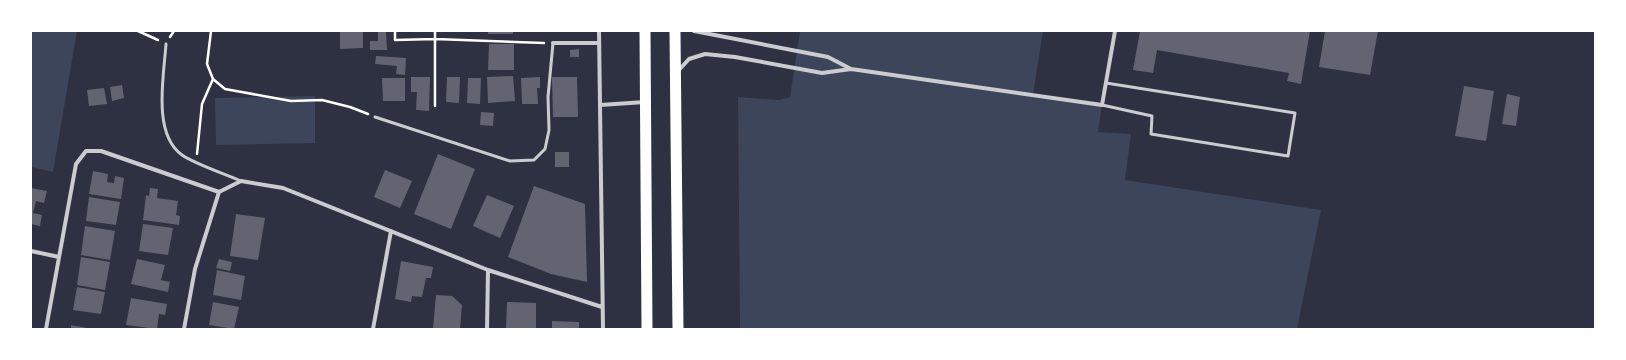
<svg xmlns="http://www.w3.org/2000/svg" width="1626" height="360" viewBox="0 0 1626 360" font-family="'Sofia Sans Condensed',sans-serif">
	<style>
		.green { fill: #3c4559 }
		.building { fill: #626471 }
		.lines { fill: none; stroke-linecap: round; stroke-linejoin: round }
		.path { stroke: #fff; stroke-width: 2.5 }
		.service { stroke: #caccd0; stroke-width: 3 }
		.minor { stroke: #caccd0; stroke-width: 4 }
		.trunk { stroke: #fff; stroke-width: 11 }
	</style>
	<rect width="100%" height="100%" fill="#2d3142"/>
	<path class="green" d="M31 31H77L53 172 31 167Z
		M800 31H1043L1033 95 1102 105 1098 132 1131 134 1125 180 1321 210 1297 329H740L738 97 779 100 790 97Z
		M315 96V143L216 145 215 98Z"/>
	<path class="building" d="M340 31H363V48L340 49Z
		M378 31H386L387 50H370V41H378Z
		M488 31H513V34H488Z
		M1140 31H1310L1301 84 1287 81 1289 73 1157 50 1153 73 1133 70Z
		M1325 31H1378L1370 75 1319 67Z
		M489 44H514V70H488Z
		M579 49V57H570V50Z
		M376 56 406 58 405 75 396 74 397 66 375 64Z
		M513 76 515 101 488 103 487 77Z
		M411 77H430L429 111 416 110 417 92H411Z
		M447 77H460L459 103 446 102Z
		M540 77V88H537L538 104H522L521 78Z
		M552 77H577L578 117H553Z
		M382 78H405V101H383Z
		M468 78H481L480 104 467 103Z
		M122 85 124 98 112 101 110 87Z
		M1464 86 1494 91 1486 141 1455 136Z
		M104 88 107 104 89 106 87 90Z
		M1507 94 1520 97 1516 126 1502 124Z
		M481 112 494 113 493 126 480 125Z
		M555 152H569V167H555Z
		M438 154 475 169 451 229 414 214Z
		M385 170 412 181 400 208 374 197Z
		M93 171 108 174 107 182 114 183 115 176 124 178 121 199 89 194Z
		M534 186 585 204 587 282 551 274 508 257Z
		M31 188 47 191 44 203 36 201 33 213 42 215 40 226 31 224Z
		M150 188 158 189 157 198 178 201 176 215 180 216 179 225 143 220 146 195 149 196Z
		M487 195 514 206 500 238 473 226Z
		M89 197 120 202 116 225 86 221Z
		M236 214 265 218 258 260 230 256Z
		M143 224 173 228 168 255 139 251Z
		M85 226 115 231 110 260 81 255Z
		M81 257 110 262 105 290 77 285Z
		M137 259 165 265 161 280 170 282 168 292 131 284Z
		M219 259 232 262 230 271 216 268Z
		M401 261 433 267 431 278H426L422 297 412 296 411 302 395 299Z
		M217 270 245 276 241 300 213 295Z
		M77 287 105 292 101 314 73 310Z
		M436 295 452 296 462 305 460 329H433Z
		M131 298 167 304 165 315 159 314 157 329 126 325Z
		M213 302 239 307 234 329 209 325Z
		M507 302 536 303V329H506Z
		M552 321 579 322V329H552Z
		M71 325 87 328V329H71Z"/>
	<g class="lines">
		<path class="path" d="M138 31 158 40
			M211 31 207 64 213 79 225 89 291 101 322 100 350 107 368 114
			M395 31V40L435 39 544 43
			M435 31V106
			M170 37 174 31
			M197 154 202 104 213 79"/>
		<path class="service" d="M166 44C164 75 152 134 182 155 195 164 225 174 241 181
			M1102 105 1152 116 1151 134 1288 156 1295 113 1106 83
			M375 117 510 161 534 160 545 149 549 130 548 97 553 43"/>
		<path class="minor" d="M599 31 603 329
			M694 31 828 57 851 69
			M553 43H599
			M678 71 689 59 705 54 735 57 822 73 851 69 1102 105 1115 31
			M600 105 645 102
			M219 192 241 181 283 188 488 270 602 307
			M31 251 59 257
			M46 329 76 164 86 151H101L219 192
			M184 329 195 269 219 192
			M373 329 391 231
			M487 329 488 270"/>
		<path class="trunk" d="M645 31 647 329
			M675 31 678 329"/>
	</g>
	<rect width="1626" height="360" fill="none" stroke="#ffffff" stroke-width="64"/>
</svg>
